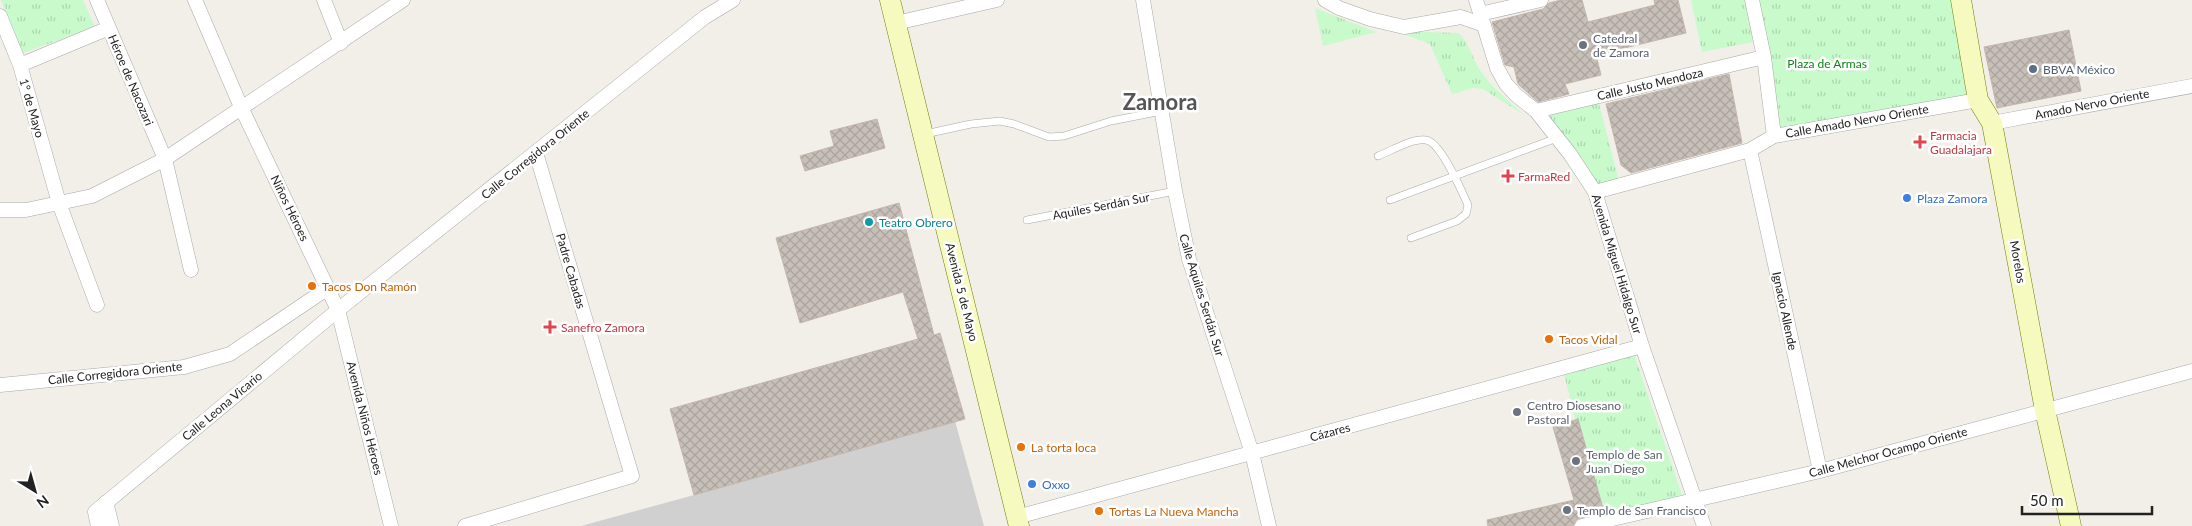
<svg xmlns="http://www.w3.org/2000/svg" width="2192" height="526" viewBox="0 0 2192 526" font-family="Lato,sans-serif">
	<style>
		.religious { fill: #d0d0d0 }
		.park { fill: url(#park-tufts) }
		.building { fill: url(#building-cross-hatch); stroke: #c4b6ab }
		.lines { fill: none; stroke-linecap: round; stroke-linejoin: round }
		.lane-casing { stroke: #a9a9a9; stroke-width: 8 }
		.street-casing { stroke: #a9a9a9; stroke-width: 15 }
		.secondary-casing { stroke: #707d05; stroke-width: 21 }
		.lane { stroke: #fff; stroke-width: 7 }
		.street { stroke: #fff; stroke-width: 14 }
		.secondary { stroke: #f7fabf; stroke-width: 20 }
		.worship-dot { fill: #6b7280; stroke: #fff; stroke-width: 2 }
		.service-dot { fill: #5c6f8a; stroke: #fff; stroke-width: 2 }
		.health-dot { fill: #e0444e; stroke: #fff; stroke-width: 2 }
		.shop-dot { fill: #3f7fe0; stroke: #fff; stroke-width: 2 }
		.culture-dot { fill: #0f9aa8; stroke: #fff; stroke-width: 2 }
		.food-dot { fill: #e8710a; stroke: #fff; stroke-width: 2 }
		.labels { text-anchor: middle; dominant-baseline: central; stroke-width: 5; stroke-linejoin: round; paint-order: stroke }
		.worship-label { font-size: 12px; fill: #5b616d; stroke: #fff; text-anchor: start }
		.park-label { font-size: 12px; fill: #0c8416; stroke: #fff }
		.service-label { font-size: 12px; fill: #4e5e75; stroke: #fff; text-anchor: start }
		.street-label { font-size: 12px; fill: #222; stroke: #fff }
		.health-label { font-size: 12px; fill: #be3a42; stroke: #fff; text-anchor: start }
		.shop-label { font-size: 12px; fill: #366cbe; stroke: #fff; text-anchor: start }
		.culture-label { font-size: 12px; fill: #0d838f; stroke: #fff; text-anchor: start }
		.food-label { font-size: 12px; fill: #c56008; stroke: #fff; text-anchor: start }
		.town-label { font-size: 22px; font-weight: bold; fill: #555; stroke: #fff }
	</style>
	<defs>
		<pattern id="park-tufts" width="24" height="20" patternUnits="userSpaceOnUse" patternTransform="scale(1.25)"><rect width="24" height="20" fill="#c8facc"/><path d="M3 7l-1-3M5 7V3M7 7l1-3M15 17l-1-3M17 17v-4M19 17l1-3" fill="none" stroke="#acd6af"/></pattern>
		<pattern id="building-cross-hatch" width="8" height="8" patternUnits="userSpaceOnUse" patternTransform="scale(1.25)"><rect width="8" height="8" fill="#c7bfb8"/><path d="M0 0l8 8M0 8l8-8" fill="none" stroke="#aba49e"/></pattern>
	</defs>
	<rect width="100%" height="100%" fill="#f2efe9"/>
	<path class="religious" d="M955 421 984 526H581L694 495Z"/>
	<path class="park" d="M1 0H83L95 27 23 53Z
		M1691 0H1961L1978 100 1774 136 1758 41 1702 52Z
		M1315 8 1376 32 1323 46Z
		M1395 31 1459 33C1470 44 1472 58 1480 70 1492 88 1509 101 1524 115L1483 89 1473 88 1452 94 1430 44Z
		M1597 96 1620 185 1595 192 1536 111Z
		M1634 354 1682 495 1599 516 1564 374Z"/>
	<path class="building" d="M1561 0H1582L1588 22 1655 5 1654 0H1678L1686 33 1596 55 1601 75 1565 84 1569 94 1538 102 1518 84 1514 67 1505 65 1492 22 1543 9 1549 3Z
		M2069 30 2081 91 1997 108 1984 47Z
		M1729 74 1742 143 1631 173 1621 165 1606 104Z
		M877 119 885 148 805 171 800 156 834 146 830 131Z
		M899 203 934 335 940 333 965 419 694 495 670 409 918 339 903 292 800 323 776 238Z
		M1578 419 1604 512 1580 518 1576 520 1573 526H1488L1487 520 1574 500 1553 427Z"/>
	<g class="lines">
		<defs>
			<path id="lane" d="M925 134 971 124 1000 121 1014 124 1049 137 1064 136 1111 121 1162 111
				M1378 156C1391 151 1412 138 1426 140 1441 142 1462 192 1468 205L1466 214 1457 221 1411 238
				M1390 200 1557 138
				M1027 220 1175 191"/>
			<path id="street" d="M97 0 165 159 191 270
				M195 0 241 107 338 310 391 526
				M324 0 341 43
				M1143 0 1175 191 1189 259 1252 453 1269 526
				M1325 0 1339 8 1370 19 1404 27 1461 17 1484 25
				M1476 0 1497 68 1506 84 1516 95 1536 111 1570 154 1595 192 1642 346 1704 526
				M1752 0 1764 57 1774 136
				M1480 14 1541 0
				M0 16 20 65 59 203 97 305
				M896 23 997 0
				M20 65 109 28
				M1536 111 1764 57
				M1992 123 2192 86
				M1750 150 1820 471
				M1595 192 1750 150 1774 136 1978 100
				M0 210H26L92 196 165 159 403 0
				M0 385 184 367 230 354 328 288
				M106 502 112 526
				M1017 517 1642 346
				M98 526 95 512 338 310 705 17 733 0
				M465 526 632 476 536 153
				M1582 526 1820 471 2192 371"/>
			<path id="secondary" d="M890 0 1019 526
				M1961 0 1978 100 1992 123 2045 410 2071 526"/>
		</defs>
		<use href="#lane" class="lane-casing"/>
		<use href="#street" class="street-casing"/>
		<use href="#secondary" class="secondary-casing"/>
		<use href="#lane" class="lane"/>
		<use href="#street" class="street"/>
		<use href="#secondary" class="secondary"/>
	</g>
	<g class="worship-dot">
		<circle cx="1583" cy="45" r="5"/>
		<circle cx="1517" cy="412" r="5"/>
		<circle cx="1576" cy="461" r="5"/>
		<circle cx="1567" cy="510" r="5"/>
	</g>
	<circle class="service-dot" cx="2033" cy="69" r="5"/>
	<g class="health-dot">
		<path d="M1917.5 134.5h5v5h5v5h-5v5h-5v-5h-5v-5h5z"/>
		<path d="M1505.5 168.5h5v5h5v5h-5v5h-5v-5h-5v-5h5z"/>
		<path d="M547.5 319.5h5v5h5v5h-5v5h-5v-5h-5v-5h5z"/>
	</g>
	<g class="shop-dot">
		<circle cx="1907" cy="198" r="5"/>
		<circle cx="1032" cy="484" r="5"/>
	</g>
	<circle class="culture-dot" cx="869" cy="222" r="5"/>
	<g class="food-dot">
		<circle cx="312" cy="286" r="5"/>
		<circle cx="1549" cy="339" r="5"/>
		<circle cx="1021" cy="447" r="5"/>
		<circle cx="1099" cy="511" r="5"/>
	</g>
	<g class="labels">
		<g class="worship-label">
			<text x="1593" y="38">Catedral<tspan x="1593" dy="14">de Zamora</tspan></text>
			<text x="1527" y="405">Centro Diosesano<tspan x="1527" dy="14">Pastoral</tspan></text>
			<text x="1586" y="454">Templo de San<tspan x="1586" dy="14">Juan Diego</tspan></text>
			<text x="1577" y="510">Templo de San Francisco</text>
		</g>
		<g class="park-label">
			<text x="1827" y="63">Plaza de Armas</text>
		</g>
		<g class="service-label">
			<text x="2043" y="69">BBVA México</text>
		</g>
		<g class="street-label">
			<text transform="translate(131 80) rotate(67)">Héroe de Nacozari</text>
			<text transform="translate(1650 84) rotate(-13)">Calle Justo Mendoza</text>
			<text transform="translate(2092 104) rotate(-11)">Amado Nervo Oriente</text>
			<text transform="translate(32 108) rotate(74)">1° de Mayo</text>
			<text transform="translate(1857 121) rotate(-10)">Calle Amado Nervo Oriente</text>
			<text transform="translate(535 154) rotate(-39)">Calle Corregidora Oriente</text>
			<text transform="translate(1101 206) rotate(-11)">Aquiles Serdán Sur</text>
			<text transform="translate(290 208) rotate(64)">Niños Héroes</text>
			<text transform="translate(2018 262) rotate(80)">Morelos</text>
			<text transform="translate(1617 264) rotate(73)">Avenida Miguel Hidalgo Sur</text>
			<text transform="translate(571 271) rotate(74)">Padre Cabadas</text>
			<text transform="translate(962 292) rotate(76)">Avenida 5 de Mayo</text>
			<text transform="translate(1202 295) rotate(73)">Calle Aquiles Serdán Sur</text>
			<text transform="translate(1785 311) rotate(78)">Ignacio Allende</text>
			<text transform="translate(115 373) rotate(-6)">Calle Corregidora Oriente</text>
			<text transform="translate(222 406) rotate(-40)">Calle Leona Vicario</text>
			<text transform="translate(365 418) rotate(76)">Avenida Niños Héroes</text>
			<text transform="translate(1330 432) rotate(-15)">Cázares</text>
			<text transform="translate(1888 452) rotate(-15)">Calle Melchor Ocampo Oriente</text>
		</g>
		<g class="health-label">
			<text x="1930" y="135">Farmacia<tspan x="1930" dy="14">Guadalajara</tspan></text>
			<text x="1518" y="176">FarmaRed</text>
			<text x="561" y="327">Sanefro Zamora</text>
		</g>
		<g class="shop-label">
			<text x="1917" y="198">Plaza Zamora</text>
			<text x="1042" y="484">Oxxo</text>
		</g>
		<g class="culture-label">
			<text x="879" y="222">Teatro Obrero</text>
		</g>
		<g class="food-label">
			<text x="322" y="286">Tacos Don Ramón</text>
			<text x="1559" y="339">Tacos Vidal</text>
			<text x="1031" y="447">La torta loca</text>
			<text x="1109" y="511">Tortas La Nueva Mancha</text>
		</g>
		<g class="town-label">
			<text x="1160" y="101">Zamora</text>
		</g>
	</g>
	<g transform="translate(35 491) rotate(143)" stroke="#ffffff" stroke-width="4" paint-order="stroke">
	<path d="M0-4L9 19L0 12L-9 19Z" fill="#222222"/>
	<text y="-8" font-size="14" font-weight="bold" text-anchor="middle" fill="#222222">N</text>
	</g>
	<path d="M2022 506v8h130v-8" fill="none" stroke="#222222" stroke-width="2.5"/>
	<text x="2030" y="506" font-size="15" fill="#222222" stroke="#ffffff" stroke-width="4" paint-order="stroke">50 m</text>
</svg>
